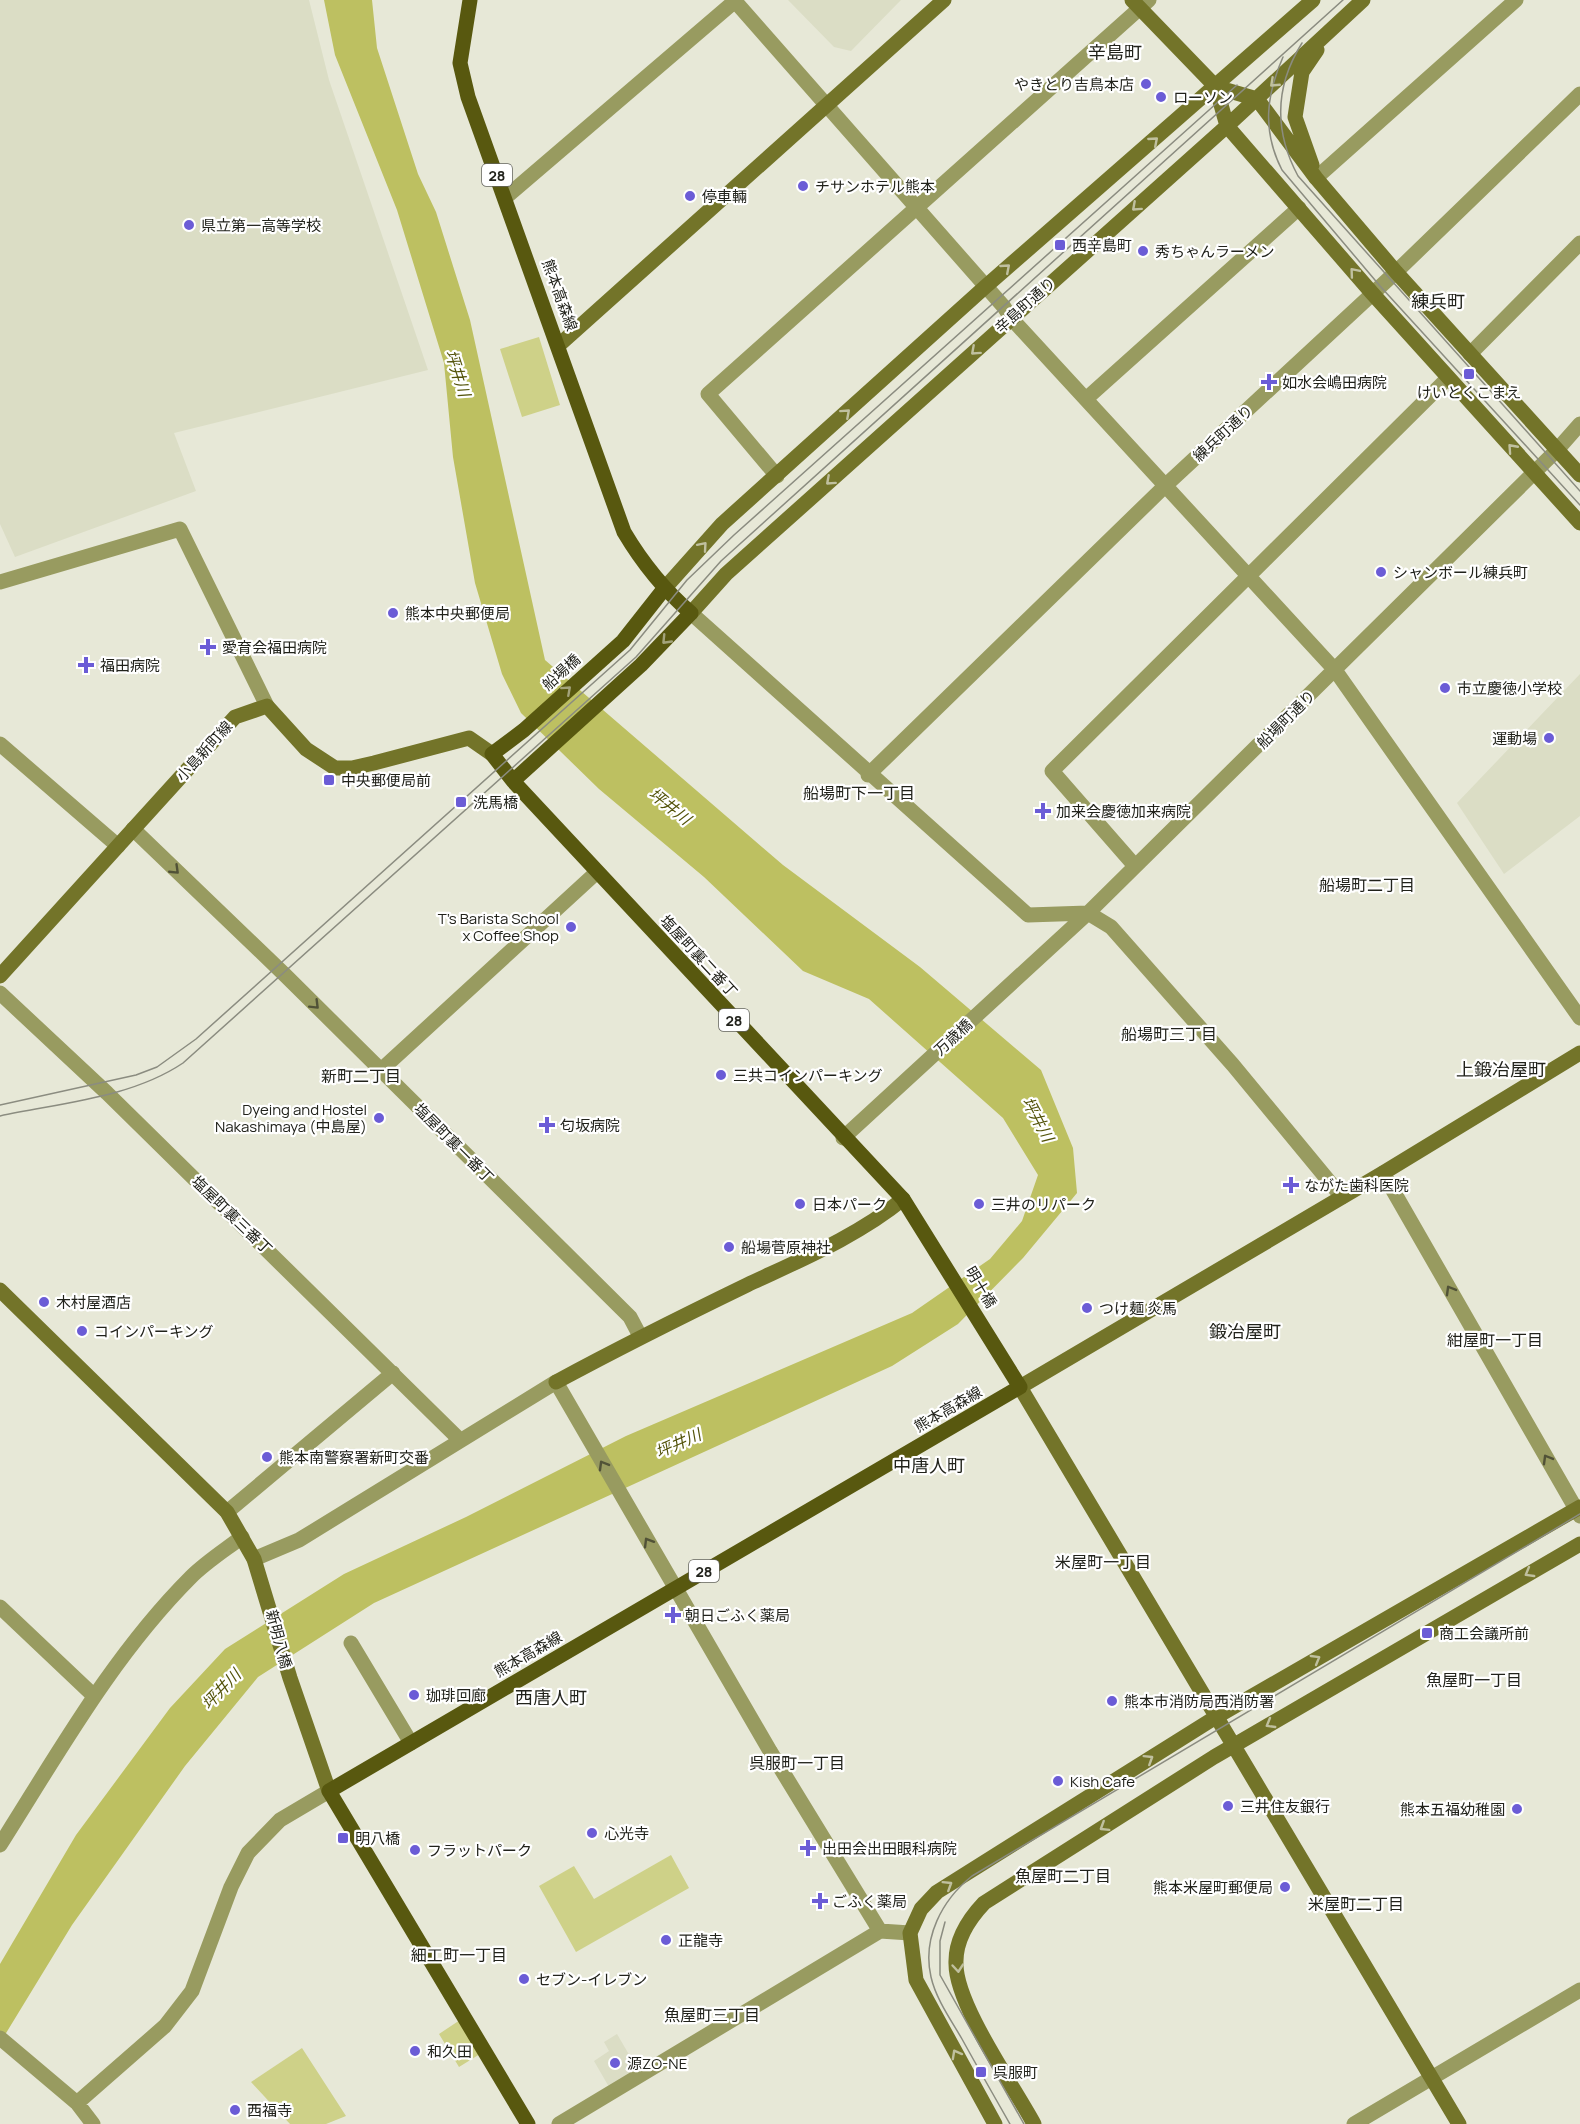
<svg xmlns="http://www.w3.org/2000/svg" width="1580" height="2124" viewBox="0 0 1580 2124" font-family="Manrope,'Noto Sans JP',sans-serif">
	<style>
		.built { fill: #dbddc5 }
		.green { fill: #ced188 }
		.water { fill: #bdc061 }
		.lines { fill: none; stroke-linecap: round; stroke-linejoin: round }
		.street { stroke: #989b60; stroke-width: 15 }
		.secondary { stroke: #737429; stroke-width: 15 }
		.primary { stroke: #58580f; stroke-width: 15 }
		.tram { stroke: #8b8c80; stroke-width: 1.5 }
		.oneway { stroke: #c0c09f }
		.oneway2 { stroke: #a3a37b }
		.oneway3 { stroke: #515237 }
		.poi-dot { fill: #6b5cd6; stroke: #fff; stroke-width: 2 }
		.labels { text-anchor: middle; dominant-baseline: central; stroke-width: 4.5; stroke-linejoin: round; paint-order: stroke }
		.shield { fill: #fff; stroke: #64645f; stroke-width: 1.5 }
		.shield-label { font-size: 14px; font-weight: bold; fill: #21221b }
		.poi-label { font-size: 15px; fill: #21221b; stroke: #fff; text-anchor: start }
		.street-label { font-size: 15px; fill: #21221b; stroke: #fff }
		.water-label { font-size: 16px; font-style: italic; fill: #53530a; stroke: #fff }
		.neighbourhood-label { font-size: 16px; fill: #21221b; stroke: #fff }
		.quarter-label { font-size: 18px; fill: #21221b; stroke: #fff }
	</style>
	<rect width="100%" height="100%" fill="#e7e8d7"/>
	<path class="built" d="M0 0H309L329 80 428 370 174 433 196 491 15 557 0 524Z
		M788 0H901L851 51 834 47Z
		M1580 674V816L1504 874 1457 803Z
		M617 2034 638 2070 609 2087 594 2061 609 2051 604 2042Z"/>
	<path class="green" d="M539 337 560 405 522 417 500 349Z
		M671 1855 689 1888 576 1952 539 1886 574 1866 594 1899Z
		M460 2020 480 2054 459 2067 439 2034Z
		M302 2048 346 2116 326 2124H290L251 2082Z"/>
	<path class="water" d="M324 0H372L377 48 418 174 436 212 470 320 545 660 783 865 920 967 1041 1070 1073 1148 1077 1193 1023 1258 958 1324 892 1366 374 1603 258 1677 185 1766 72 1925 0 2043V1964L76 1835 170 1708 225 1649 344 1574 466 1517 626 1436 912 1313 990 1259 1022 1221 1038 1175 1003 1118 869 999 803 971 704 877 599 789 521 713 502 674 475 583 453 457 444 363 397 210 335 55Z"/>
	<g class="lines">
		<path class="street" d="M734 0 1004 307 1011 318 1335 670 1580 1018
			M1316 178 1516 0
			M506 197 735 1
			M1470 354 1580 243
			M1087 398 1299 208
			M777 476 708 394 1149 0
			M0 582 180 529 267 706
			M691 613 1028 915 1088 913 1111 927 1233 1065 1342 1197
			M0 744 118 846
			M868 775 1166 485 1396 272 1580 94
			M133 829 285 975 630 1317 640 1336
			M1135 866 1052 771 1448 378
			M0 993 107 1093 460 1440
			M381 1070 597 872
			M843 1138 1088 913 1557 450 1580 424
			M1383 1173 1580 1516
			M227 1512 393 1373
			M254 1559 299 1540 556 1382 770 1751 880 1931
			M0 1607 93 1695
			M351 1643 411 1743
			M0 1845C59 1752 113 1655 191 1577 206 1562 225 1550 242 1537
			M0 2038 77 2103 93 2124
			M77 2103 165 2026 192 1991 231 1887 248 1853 280 1820 329 1791
			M559 2124 880 1931 910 1933
			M1354 2124 1580 1990"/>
		<path class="secondary" d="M1132 0 1216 87 1257 99 1316 178 1396 272 1580 475
			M1216 87 1227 126 1372 293 1580 523
			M1312 165 1295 117 1302 72 1317 50
			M559 345 944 0
			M664 589 722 524 985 287 1313 0
			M691 613 726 574 1227 126 1363 0
			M0 976 235 717 267 706 306 749 335 768H352L374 763 469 738 492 754
			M0 1290 227 1512 254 1559 290 1678 329 1791
			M556 1382C619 1348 683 1316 747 1285 800 1260 858 1236 903 1199
			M995 2124 916 1980 910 1933 921 1909 937 1892 1216 1717 1580 1507
			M1034 2124C1013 2085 956 2005 956 1964 955 1940 968 1920 984 1903L1214 1757 1580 1544
			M1459 2124 1020 1387 1383 1173 1580 1053"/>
		<path class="primary" d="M470 0 460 63 468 97 624 532C643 564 663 589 691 613L641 665 513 781
			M528 2124 329 1791 1020 1387 903 1199 513 781 492 754 524 730 623 641 664 589"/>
		<path class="tram" d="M1302 43C1275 86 1274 131 1298 176L1580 491
			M1283 57C1266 96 1262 131 1282 170L1380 286 1580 505
			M0 1105 136 1075 157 1067 196 1039 630 650 687 580 734 535 1237 85
			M0 1116C60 1103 131 1098 183 1063L636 657 721 561 1343 0
			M945 1922 940 1941V1975L1024 2124
			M1010 2124C994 2096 978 2068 962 2039 951 2020 936 1999 931 1977 922 1938 942 1900 972 1876L1580 1514"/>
	</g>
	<defs><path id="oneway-chevron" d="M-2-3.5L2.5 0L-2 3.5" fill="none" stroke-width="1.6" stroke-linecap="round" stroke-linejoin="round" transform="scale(1.5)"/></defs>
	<g class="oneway">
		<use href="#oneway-chevron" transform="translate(1274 83) rotate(137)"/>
		<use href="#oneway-chevron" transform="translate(1154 141) rotate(-41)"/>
		<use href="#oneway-chevron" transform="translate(1136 207) rotate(138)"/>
		<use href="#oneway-chevron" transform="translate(1006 268) rotate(-41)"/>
		<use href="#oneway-chevron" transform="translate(1354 272) rotate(-130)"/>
		<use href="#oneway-chevron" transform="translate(975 351) rotate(138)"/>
		<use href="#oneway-chevron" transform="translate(846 413) rotate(-42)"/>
		<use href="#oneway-chevron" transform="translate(1512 448) rotate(-132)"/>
		<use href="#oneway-chevron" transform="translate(830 481) rotate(138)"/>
		<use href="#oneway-chevron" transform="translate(703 546) rotate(-49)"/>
		<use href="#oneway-chevron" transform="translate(1529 1573) rotate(150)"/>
		<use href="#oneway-chevron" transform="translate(1316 1659) rotate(-30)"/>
		<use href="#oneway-chevron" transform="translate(1270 1724) rotate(150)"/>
		<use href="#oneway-chevron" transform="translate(1149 1759) rotate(-32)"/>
		<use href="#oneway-chevron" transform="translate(1104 1827) rotate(148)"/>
		<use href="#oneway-chevron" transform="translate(948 1885) rotate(-32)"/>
		<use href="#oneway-chevron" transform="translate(958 1968) rotate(85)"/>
		<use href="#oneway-chevron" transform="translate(956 2054) rotate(-119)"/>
	</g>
	<g class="oneway2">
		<use href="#oneway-chevron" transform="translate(666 640) rotate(134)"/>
		<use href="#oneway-chevron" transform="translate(567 690) rotate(-42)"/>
	</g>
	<g class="oneway3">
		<use href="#oneway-chevron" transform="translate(175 870) rotate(44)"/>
		<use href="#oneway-chevron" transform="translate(315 1005) rotate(45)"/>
		<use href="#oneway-chevron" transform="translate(1450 1290) rotate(-120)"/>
		<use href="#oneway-chevron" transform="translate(1547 1459) rotate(-120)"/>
		<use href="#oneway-chevron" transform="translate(603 1465) rotate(-120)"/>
		<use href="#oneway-chevron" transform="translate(648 1542) rotate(-121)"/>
	</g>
	<g class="poi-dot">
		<circle cx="1146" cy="84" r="6"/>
		<circle cx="1161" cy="97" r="6"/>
		<circle cx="803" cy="186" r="6"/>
		<circle cx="690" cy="196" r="6"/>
		<circle cx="189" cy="225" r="6"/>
		<rect x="1054" y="239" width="12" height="12" rx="3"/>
		<circle cx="1143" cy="251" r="6"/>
		<rect x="1463" y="368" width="12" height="12" rx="3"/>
		<path d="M1266 373h6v6h6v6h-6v6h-6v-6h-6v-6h6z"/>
		<circle cx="1381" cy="572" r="6"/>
		<circle cx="393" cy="613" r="6"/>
		<path d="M205 638h6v6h6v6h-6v6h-6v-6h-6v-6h6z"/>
		<path d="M83 656h6v6h6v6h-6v6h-6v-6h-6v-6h6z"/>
		<circle cx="1445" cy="688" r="6"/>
		<circle cx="1549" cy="738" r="6"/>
		<rect x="323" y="774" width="12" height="12" rx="3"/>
		<rect x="455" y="796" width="12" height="12" rx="3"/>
		<path d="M1040 802h6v6h6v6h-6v6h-6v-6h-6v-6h6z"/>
		<circle cx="571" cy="927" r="6"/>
		<circle cx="721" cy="1075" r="6"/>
		<circle cx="379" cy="1118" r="6"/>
		<path d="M544 1116h6v6h6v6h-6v6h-6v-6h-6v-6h6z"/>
		<path d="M1288 1176h6v6h6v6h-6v6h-6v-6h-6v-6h6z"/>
		<circle cx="800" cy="1204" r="6"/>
		<circle cx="979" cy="1204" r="6"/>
		<circle cx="729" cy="1247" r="6"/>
		<circle cx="44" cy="1302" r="6"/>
		<circle cx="1087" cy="1308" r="6"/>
		<circle cx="82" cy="1331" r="6"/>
		<circle cx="267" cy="1457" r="6"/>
		<path d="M670 1606h6v6h6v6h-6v6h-6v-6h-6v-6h6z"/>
		<rect x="1421" y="1627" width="12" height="12" rx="3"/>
		<circle cx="414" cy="1695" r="6"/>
		<circle cx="1112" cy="1701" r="6"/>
		<circle cx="1058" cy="1781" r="6"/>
		<circle cx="1228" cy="1806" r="6"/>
		<circle cx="1517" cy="1809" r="6"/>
		<circle cx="592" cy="1833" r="6"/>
		<rect x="337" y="1832" width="12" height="12" rx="3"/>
		<path d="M805 1839h6v6h6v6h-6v6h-6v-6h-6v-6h6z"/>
		<circle cx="415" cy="1850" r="6"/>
		<circle cx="1285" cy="1887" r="6"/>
		<path d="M817 1892h6v6h6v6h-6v6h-6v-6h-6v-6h6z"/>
		<circle cx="666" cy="1940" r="6"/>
		<circle cx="524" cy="1979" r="6"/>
		<circle cx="415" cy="2051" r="6"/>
		<circle cx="615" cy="2063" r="6"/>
		<rect x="975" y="2066" width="12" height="12" rx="3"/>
		<circle cx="235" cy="2110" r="6"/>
	</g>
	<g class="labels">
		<g class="shield">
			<rect x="482" y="164" width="30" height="22" rx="4.5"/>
			<rect x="719" y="1009" width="30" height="22" rx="4.5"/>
			<rect x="689" y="1560" width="30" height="22" rx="4.5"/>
		</g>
		<g class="shield-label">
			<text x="497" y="175">28</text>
			<text x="734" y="1020">28</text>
			<text x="704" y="1571">28</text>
		</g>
		<g class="poi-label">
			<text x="1134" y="84" text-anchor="end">やきとり吉鳥本店</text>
			<text x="1173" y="97">ローソン</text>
			<text x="815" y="186">チサンホテル熊本</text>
			<text x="702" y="196">停車輛</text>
			<text x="201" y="225">県立第一高等学校</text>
			<text x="1072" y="245">西辛島町</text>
			<text x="1155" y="251">秀ちゃんラーメン</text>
			<text x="1282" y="382">如水会嶋田病院</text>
			<text x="1469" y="392" text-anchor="middle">けいとくこまえ</text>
			<text x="1393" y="572">シャンボール練兵町</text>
			<text x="405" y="613">熊本中央郵便局</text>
			<text x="222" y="647">愛育会福田病院</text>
			<text x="100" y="665">福田病院</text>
			<text x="1457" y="688">市立慶徳小学校</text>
			<text x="1537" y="738" text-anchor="end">運動場</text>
			<text x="341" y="780">中央郵便局前</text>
			<text x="473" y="802">洗馬橋</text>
			<text x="1056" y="811">加来会慶徳加来病院</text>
			<text x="559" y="918" text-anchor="end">T's Barista School<tspan x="559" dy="17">x Coffee Shop</tspan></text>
			<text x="733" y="1075">三共コインパーキング</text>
			<text x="367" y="1109" text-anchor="end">Dyeing and Hostel<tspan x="367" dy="17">Nakashimaya (中島屋)</tspan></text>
			<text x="560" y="1125">匂坂病院</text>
			<text x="1304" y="1185">ながた歯科医院</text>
			<text x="812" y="1204">日本パーク</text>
			<text x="991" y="1204">三井のリパーク</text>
			<text x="741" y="1247">船場菅原神社</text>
			<text x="56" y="1302">木村屋酒店</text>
			<text x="1099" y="1308">つけ麺 炎馬</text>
			<text x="94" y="1331">コインパーキング</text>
			<text x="279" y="1457">熊本南警察署新町交番</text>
			<text x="685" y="1615">朝日ごふく薬局</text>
			<text x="1439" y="1633">商工会議所前</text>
			<text x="426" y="1695">珈琲回廊</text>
			<text x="1124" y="1701">熊本市消防局西消防署</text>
			<text x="1070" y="1781">Kish Cafe</text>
			<text x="1240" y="1806">三井住友銀行</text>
			<text x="1505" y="1809" text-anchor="end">熊本五福幼稚園</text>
			<text x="604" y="1833">心光寺</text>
			<text x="355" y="1838">明八橋</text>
			<text x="822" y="1848">出田会出田眼科病院</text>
			<text x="427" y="1850">フラットパーク</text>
			<text x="1273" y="1887" text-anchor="end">熊本米屋町郵便局</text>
			<text x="832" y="1901">ごふく薬局</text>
			<text x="678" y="1940">正龍寺</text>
			<text x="536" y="1979">セブン-イレブン</text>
			<text x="427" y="2051">和久田</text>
			<text x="627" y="2063">源ZO-NE</text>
			<text x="993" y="2072">呉服町</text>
			<text x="247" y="2110">西福寺</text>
		</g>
		<g class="street-label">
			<text transform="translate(560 295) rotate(70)">熊本高森線</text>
			<text transform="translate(1025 305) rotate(-42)">辛島町通り</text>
			<text transform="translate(1223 433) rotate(-43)">練兵町通り</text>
			<text transform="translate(561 672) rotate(-42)">船場橋</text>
			<text transform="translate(1286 719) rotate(-45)">船場町通り</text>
			<text transform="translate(204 751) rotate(-48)">小島新町線</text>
			<text transform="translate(699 956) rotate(47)">塩屋町裏二番丁</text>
			<text transform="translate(953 1037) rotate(-43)">万歳橋</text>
			<text transform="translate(454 1143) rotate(45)">塩屋町裏一番丁</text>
			<text transform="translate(232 1215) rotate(44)">塩屋町裏三番丁</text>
			<text transform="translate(981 1287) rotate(59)">明十橋</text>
			<text transform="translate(948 1409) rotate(-30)">熊本高森線</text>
			<text transform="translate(279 1639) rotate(75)">新明八橋</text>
			<text transform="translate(528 1654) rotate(-30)">熊本高森線</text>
		</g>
		<g class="water-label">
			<text transform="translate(458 373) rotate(72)">坪井川</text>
			<text transform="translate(670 806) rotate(38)">坪井川</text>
			<text transform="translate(1038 1119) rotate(62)">坪井川</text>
			<text transform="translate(678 1443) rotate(-24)">坪井川</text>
			<text transform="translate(221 1689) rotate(-46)">坪井川</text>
		</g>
		<g class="neighbourhood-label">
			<text x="859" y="793">船場町下一丁目</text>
			<text x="1367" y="885">船場町二丁目</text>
			<text x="1169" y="1034">船場町三丁目</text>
			<text x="361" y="1076">新町二丁目</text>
			<text x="1495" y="1340">紺屋町一丁目</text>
			<text x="1103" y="1562">米屋町一丁目</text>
			<text x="1474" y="1680">魚屋町一丁目</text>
			<text x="797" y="1763">呉服町一丁目</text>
			<text x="1063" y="1876">魚屋町二丁目</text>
			<text x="1356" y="1904">米屋町二丁目</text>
			<text x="459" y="1955">細工町一丁目</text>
			<text x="712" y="2015">魚屋町三丁目</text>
		</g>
		<g class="quarter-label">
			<text x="1115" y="52">辛島町</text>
			<text x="1438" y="301">練兵町</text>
			<text x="1501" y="1069">上鍛冶屋町</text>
			<text x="1245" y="1331">鍛冶屋町</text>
			<text x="929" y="1465">中唐人町</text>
			<text x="551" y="1697">西唐人町</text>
		</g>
	</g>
</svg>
